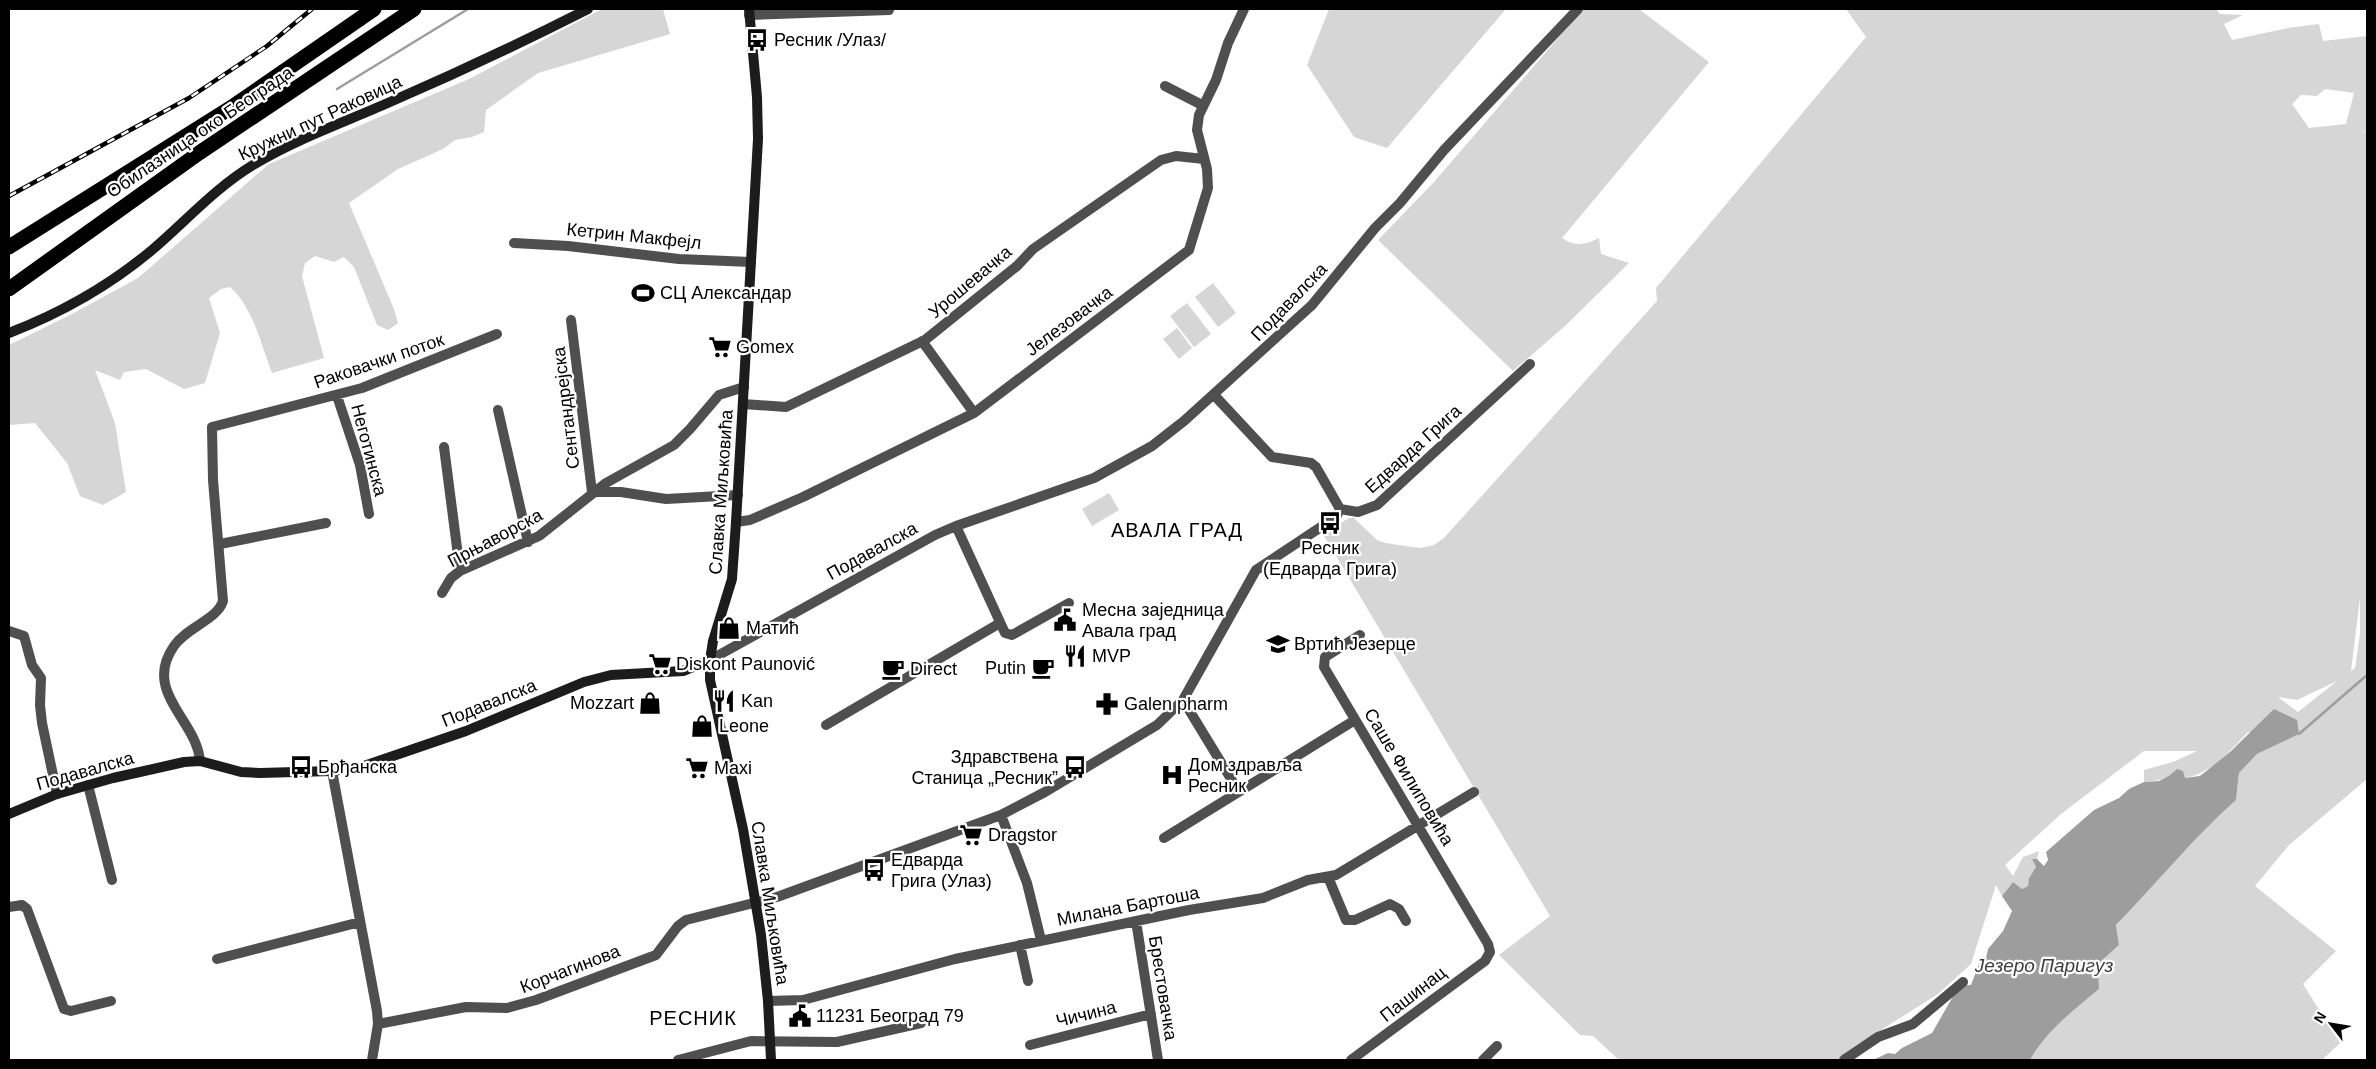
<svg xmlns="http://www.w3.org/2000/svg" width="2376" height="1069" viewBox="0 0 2376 1069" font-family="Helvetica,sans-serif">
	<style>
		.green { fill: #d6d6d6; fill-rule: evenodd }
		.water { fill: #9d9d9d }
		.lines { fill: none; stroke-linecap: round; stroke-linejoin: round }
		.stream { stroke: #9d9d9d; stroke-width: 2.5 }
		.street { stroke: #4f4f4f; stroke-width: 10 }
		.secondary { stroke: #1c1c1c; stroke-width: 10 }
		.highway { stroke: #000; stroke-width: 15 }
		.rail-casing { stroke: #000; stroke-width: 4.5 }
		.rail { stroke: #fff; stroke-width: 2.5; stroke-dasharray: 8; stroke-linecap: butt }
		.labels { text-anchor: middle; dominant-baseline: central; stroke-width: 4.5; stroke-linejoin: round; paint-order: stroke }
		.poi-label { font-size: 18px; fill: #000; stroke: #fff; text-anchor: start }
		.street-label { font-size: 18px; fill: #000; stroke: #fff }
		.water-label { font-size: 19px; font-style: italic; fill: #3e3e3e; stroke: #fff }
		.quarter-label { font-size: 20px; letter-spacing: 1px; fill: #000; stroke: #fff }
	</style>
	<rect width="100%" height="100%" fill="#fff"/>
	<path class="green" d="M602 9H663L670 34 538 73 486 110 484 132 472 137 455 140 443 149 398 169 349 203 394 309 398 323 388 330 377 325 354 267 344 257 334 262 315 256 305 263 302 276 324 358 272 373C261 345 253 307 230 287L221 289 209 298 220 333 205 383 184 389 146 369 124 372 120 380 95 370 115 423 126 492 103 505 80 496 67 463 35 423 9 425V345L72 314 138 278 269 164 469 79Z
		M1329 9H1506L1387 148 1354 137 1307 65Z
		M1583 9H1639L1709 62 1562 238C1575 247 1585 245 1599 238L1601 254 1629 263 1565 326 1513 371 1378 240 1434 182Z
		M1846 9H2216L2220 14 2243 15 2224 24 2232 40 2288 28 2319 24 2323 41 2367 36V132L2361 130 2367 133V779L2289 845 2255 886 2336 951 2303 984 2340 1043 2322 1060H2030C2046 1031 2074 1010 2099 989L2098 964 2119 945 2116 925C2157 883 2191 839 2236 800L2239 773 2257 754 2298 734 2248 732C2231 750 2210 774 2185 778L2177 769C2167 779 2158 781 2144 782V770L2173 762 2197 751H2144L2061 814 2005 865 2013 876 2023 857 2039 851 2037 859H2032L2036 867 2029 878 2028 886 2022 889 2013 882 2002 896 1996 885 1971 964 1938 994 1854 1047 1843 1060H1619L1593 1036 1580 1035 1499 955 1550 916 1323 534 1349 518H1354L1377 540 1385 543 1420 548 1434 545 1444 538 1657 301 1656 288 1866 37ZM2325 89 2354 93 2346 124 2309 128 2292 104 2301 95 2317 96ZM2360 598V634L2355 668 2351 671ZM2337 681 2298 712 2278 697 2297 700Z
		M1213 283 1236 313 1218 327 1195 297Z
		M1187 303 1211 334 1194 347 1170 316Z
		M1177 328 1192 348 1179 359 1163 339Z
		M1109 493 1119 510 1092 526 1082 509Z"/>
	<path class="water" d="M2274 709 2297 720 2299 734 2257 754 2239 773 2236 800C2192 839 2157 883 2116 925L2119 945 2098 964 2099 989C2074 1010 2046 1031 2030 1060H1873L1888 1053 1895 1054 1902 1048 1932 1033 1959 986 1971 985 1979 964 1986 958 1988 949 2003 931 2012 911 2002 896 2013 882 2022 889 2028 886 2029 878 2036 867 2032 859H2037L2044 866 2048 860 2046 852 2094 810 2119 798 2129 789 2144 782 2159 781 2170 775 2177 769 2183 771 2185 778 2200 776 2231 751Z"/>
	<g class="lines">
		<path class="stream" d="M337 89 468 9
			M2299 734 2367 675"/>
		<path class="street" d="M749 15 889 10
			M1165 86 1202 105
			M514 243 568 246 679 259 751 262
			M571 320 592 492
			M922 341 974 413
			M337 396 360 465 369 514
			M1215 396 1272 457 1311 463 1316 467 1340 509
			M743 404 786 407 925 340 1017 266 1033 249 1161 160 1176 156 1204 159
			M498 410 528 542
			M444 447 460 571
			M593 492H621L666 499 738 495
			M1340 509 1358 512 1377 505 1530 364
			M736 522 750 520 803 497 974 413 1189 250 1208 188 1207 169 1197 130 1199 115 1216 80 1228 43 1244 9
			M956 526 1005 633 1012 635 1069 603
			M220 544 326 523
			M442 593 451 578 460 571 539 536 606 483 674 445 690 429 719 395 744 387
			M9 631 24 636 32 665 41 678 40 705 42 723 57 794
			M710 660 935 535 956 526 1094 478 1152 446 1184 421 1312 305 1375 228 1400 203 1444 150 1578 9
			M1183 700 1239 792
			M826 725 1000 623
			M200 761C197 720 142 692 174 646 187 627 217 620 223 601L213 480 212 427 362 388 497 334
			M332 771 377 1011 378 1024 372 1060
			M88 785 112 880
			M1001 815 1027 883 1041 940
			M1164 838 1355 720
			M1328 877 1346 920H1355L1390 904 1399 909 1406 921
			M9 907 22 905 27 909 64 1009 71 1011 111 1001
			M1136 921 1158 1060
			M1020 945 1028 981
			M217 959 360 922
			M768 1001 803 1000 955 959 1189 910 1263 898 1308 880 1336 875 1474 792
			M378 1024 466 1007 507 1008 536 1000 656 955 678 926 686 920 777 897 1001 815 1045 792 1157 725 1183 700 1256 570 1336 517 1340 509
			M1030 1045 1151 1014
			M678 1060 751 1041 837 1042 921 1023
			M1351 1060 1485 961 1490 952 1488 944 1324 667 1325 657 1360 635
			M1483 1060 1497 1046
			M1844 1060 1878 1037 1913 1024 1963 982"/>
		<path class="secondary" d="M749 9 757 97 758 139 736 522 732 579 713 641 710 660V680L743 829 761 935 768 1001 771 1060
			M9 333C61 313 109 286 152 250 185 222 215 188 253 165 296 139 345 122 390 102 457 73 523 42 588 9
			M9 814 57 794 113 778 184 762 200 761 241 772 260 773 332 771 361 767 466 731 584 682 611 675 683 671 710 660"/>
		<path class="highway" d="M9 247 235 105 374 9
			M9 289 199 153 414 9"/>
		<defs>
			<path id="rail" d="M9 196 189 98 267 46 312 9"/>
		</defs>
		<use href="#rail" class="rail-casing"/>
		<use href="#rail" class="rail"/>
	</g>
	<defs>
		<symbol id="bus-bare" viewBox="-9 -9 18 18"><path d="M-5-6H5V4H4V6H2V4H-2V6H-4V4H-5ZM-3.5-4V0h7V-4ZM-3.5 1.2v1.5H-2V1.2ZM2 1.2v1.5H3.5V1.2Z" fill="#000" stroke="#fff" stroke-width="2.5" paint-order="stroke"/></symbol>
		<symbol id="stadium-bare" viewBox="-9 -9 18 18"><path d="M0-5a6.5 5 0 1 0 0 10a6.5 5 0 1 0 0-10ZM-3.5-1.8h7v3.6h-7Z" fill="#000" stroke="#fff" stroke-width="2.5" paint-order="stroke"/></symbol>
		<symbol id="supermarket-bare" viewBox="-9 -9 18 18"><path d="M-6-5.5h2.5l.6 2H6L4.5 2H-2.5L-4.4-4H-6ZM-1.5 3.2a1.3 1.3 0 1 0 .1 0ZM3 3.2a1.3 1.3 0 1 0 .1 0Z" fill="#000" stroke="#fff" stroke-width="2.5" paint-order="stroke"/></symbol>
		<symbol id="civic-bare" viewBox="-9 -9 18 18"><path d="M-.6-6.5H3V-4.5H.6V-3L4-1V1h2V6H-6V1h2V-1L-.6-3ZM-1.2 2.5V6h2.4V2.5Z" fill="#000" stroke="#fff" stroke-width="2.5" paint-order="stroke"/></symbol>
		<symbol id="shop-bare" viewBox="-9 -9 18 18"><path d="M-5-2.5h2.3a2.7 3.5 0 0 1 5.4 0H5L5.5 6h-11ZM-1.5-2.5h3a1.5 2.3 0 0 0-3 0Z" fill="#000" stroke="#fff" stroke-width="2.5" paint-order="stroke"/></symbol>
		<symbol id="school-bare" viewBox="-9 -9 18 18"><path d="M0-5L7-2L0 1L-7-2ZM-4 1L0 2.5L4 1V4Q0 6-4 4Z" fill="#000" stroke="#fff" stroke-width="2.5" paint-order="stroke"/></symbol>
		<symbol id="restaurant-bare" viewBox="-9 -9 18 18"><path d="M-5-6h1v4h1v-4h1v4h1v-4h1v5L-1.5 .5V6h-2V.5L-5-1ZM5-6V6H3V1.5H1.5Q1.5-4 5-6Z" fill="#000" stroke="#fff" stroke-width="2.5" paint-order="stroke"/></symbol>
		<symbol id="cafe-bare" viewBox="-9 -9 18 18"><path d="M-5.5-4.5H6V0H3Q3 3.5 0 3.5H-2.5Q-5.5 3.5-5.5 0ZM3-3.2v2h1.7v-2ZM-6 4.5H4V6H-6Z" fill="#000" stroke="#fff" stroke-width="2.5" paint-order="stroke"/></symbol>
		<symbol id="pharmacy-bare" viewBox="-9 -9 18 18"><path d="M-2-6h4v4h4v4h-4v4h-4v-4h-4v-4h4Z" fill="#000" stroke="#fff" stroke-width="2.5" paint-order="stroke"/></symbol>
		<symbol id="hospital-bare" viewBox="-9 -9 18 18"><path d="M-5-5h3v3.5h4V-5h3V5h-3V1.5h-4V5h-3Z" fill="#000" stroke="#fff" stroke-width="2.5" paint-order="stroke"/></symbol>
	</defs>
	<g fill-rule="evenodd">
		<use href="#bus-bare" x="741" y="24" width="32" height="32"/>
		<use href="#stadium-bare" x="627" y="277" width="32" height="32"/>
		<use href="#supermarket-bare" x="704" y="331" width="32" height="32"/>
		<use href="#bus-bare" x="1314" y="507" width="32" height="32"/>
		<use href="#civic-bare" x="1049" y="604" width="32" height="32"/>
		<use href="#shop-bare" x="713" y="612" width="32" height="32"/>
		<use href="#school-bare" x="1262" y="628" width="32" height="32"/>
		<use href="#restaurant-bare" x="1059" y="640" width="32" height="32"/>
		<use href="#supermarket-bare" x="644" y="648" width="32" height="32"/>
		<use href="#cafe-bare" x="1027" y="652" width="32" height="32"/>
		<use href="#cafe-bare" x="877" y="653" width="32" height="32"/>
		<use href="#restaurant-bare" x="708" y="685" width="32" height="32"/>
		<use href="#shop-bare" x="634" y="687" width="32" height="32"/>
		<use href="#pharmacy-bare" x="1091" y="688" width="32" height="32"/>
		<use href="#shop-bare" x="686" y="710" width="32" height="32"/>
		<use href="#bus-bare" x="285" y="751" width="32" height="32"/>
		<use href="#bus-bare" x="1059" y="751" width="32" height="32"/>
		<use href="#supermarket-bare" x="681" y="752" width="32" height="32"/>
		<use href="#hospital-bare" x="1156" y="759" width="32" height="32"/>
		<use href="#supermarket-bare" x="955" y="819" width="32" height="32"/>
		<use href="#bus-bare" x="858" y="854" width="32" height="32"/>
		<use href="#civic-bare" x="784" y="1000" width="32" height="32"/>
	</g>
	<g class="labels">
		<g class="poi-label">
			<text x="774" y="40">Ресник /Улаз/</text>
			<text x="660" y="293">СЦ Александар</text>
			<text x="736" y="347">Gomex</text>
			<text x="1330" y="548" text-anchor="middle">Ресник<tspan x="1330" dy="21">(Едварда Грига)</tspan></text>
			<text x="1082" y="610">Месна заједница<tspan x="1082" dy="21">Авала град</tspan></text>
			<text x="746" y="628">Матић</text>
			<text x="1294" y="644">Вртић Језерце</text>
			<text x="1092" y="656">MVP</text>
			<text x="676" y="664">Diskont Paunović</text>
			<text x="1026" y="668" text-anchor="end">Putin</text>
			<text x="910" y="669">Direct</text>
			<text x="741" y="701">Kan</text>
			<text x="634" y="703" text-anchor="end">Mozzart</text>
			<text x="1124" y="704">Galen pharm</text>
			<text x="719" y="726">Leone</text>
			<text x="1058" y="757" text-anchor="end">Здравствена<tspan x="1058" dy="21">Станица „Ресник”</tspan></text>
			<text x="1188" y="765">Дом здравља<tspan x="1188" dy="21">Ресник</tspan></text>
			<text x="318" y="767">Брђанска</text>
			<text x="714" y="768">Maxi</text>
			<text x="988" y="835">Dragstor</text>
			<text x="891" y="860">Едварда<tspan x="891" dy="21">Грига (Улаз)</tspan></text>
			<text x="816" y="1016">11231 Београд 79</text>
		</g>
		<g class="street-label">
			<text transform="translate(320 118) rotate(-25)">Кружни пут Раковица</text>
			<text transform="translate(200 132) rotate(-34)">Обилазница око Београда</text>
			<text transform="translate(634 236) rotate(6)">Кетрин Макфејл</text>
			<text transform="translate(970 282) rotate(-40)">Урошевачка</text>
			<text transform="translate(1289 302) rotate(-46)">Подавалска</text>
			<text transform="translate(1069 321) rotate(-37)">Јелезовачка</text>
			<text transform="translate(379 361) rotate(-19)">Раковачки поток</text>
			<text transform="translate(566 408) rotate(-97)">Сентандрејска</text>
			<text transform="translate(1413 449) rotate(-42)">Едварда Грига</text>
			<text transform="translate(369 450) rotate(75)">Неготинска</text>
			<text transform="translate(721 492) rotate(-86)">Славка Миљковића</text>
			<text transform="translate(495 538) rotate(-28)">Прњаворска</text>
			<text transform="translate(872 551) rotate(-29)">Подавалска</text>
			<text transform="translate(489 703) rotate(-22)">Подавалска</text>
			<text transform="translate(85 771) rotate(-16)">Подавалска</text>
			<text transform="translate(1409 777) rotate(59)">Саше Филиповића</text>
			<text transform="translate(770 903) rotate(81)">Славка Миљковића</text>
			<text transform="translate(1128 906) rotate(-11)">Милана Бартоша</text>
			<text transform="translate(570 969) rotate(-21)">Корчагинова</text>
			<text transform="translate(1163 988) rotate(81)">Брестовачка</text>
			<text transform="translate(1413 994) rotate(-38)">Пашинац</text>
			<text transform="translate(1086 1014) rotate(-14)">Чичина</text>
		</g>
		<g class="water-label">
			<text x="2044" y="965">Језеро Паригуз</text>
		</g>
		<g class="quarter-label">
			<text x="1177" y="530">АВАЛА ГРАД</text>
			<text x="693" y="1018">РЕСНИК</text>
		</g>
	</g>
	<rect width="2376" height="1069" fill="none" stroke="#000000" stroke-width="20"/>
	<g transform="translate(2331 1024) rotate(301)" stroke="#ffffff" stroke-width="4" paint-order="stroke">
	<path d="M0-4L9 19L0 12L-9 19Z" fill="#000000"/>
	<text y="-8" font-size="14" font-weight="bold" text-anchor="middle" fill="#000000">N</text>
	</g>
</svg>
